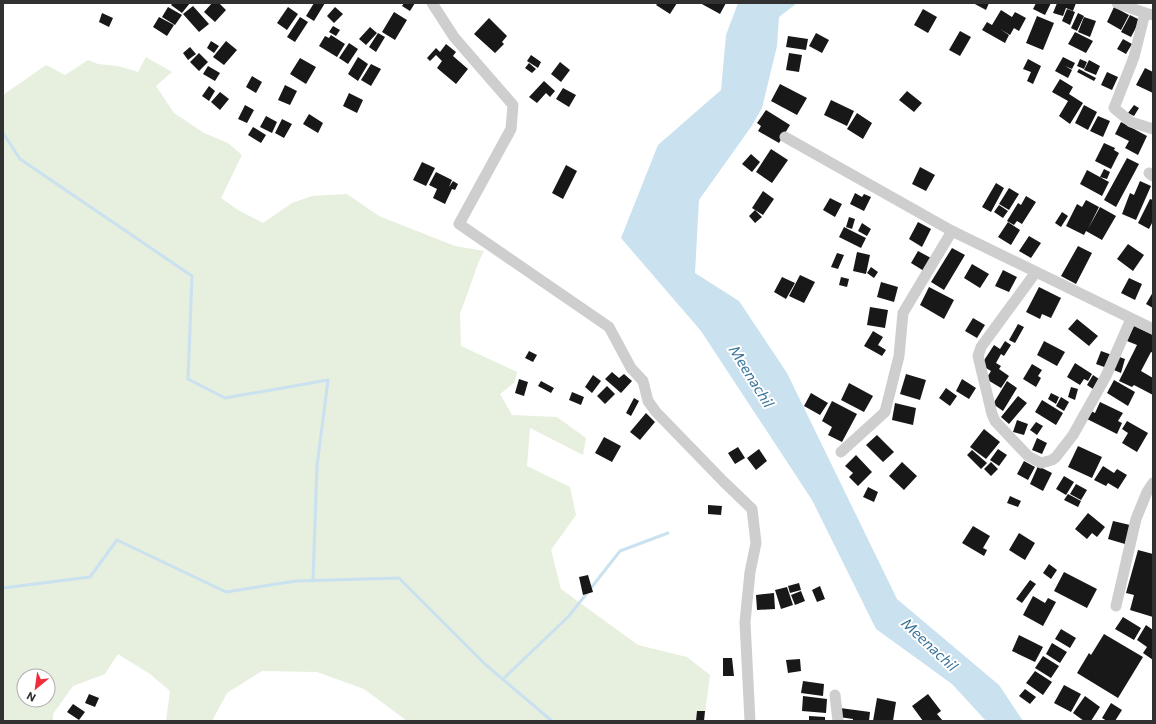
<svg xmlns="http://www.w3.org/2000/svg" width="1156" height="724" viewBox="0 0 1156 724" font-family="Commissioner,sans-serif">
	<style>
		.green { fill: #e7efdf; fill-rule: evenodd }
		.water { fill: #cae1ef }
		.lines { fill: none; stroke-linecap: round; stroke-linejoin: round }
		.stream { stroke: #cae1ef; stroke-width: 3 }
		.building { fill: #181818 }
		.street { stroke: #cecece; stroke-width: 11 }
		.labels { text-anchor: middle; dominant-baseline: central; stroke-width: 4; stroke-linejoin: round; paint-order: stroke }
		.water-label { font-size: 15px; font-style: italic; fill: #39749a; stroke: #fff }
	</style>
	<rect width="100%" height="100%" fill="#fff"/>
	<path class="green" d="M146 57 172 72 156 86 174 113 204 133 228 143 242 155 221 198 238 210 263 223 292 203 312 196 347 194 379 216 455 246 484 251 479 261 460 314 461 346 517 372 515 382 500 394 512 415 557 417 586 438 583 455 530 428 527 466 570 487 576 515 551 550 561 589 638 645 687 657 710 675 705 713 694 721H407L364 689 317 672 262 671 227 693 212 721H166L170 691 150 674 118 654 105 674 73 686 53 714V721H3V95L46 65 65 75 88 60 98 64 118 66 138 72ZM24 676H48V700H24Z"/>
	<path class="water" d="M738 3H797L779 17 777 46 762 108 751 127 699 200 695 273 739 301 787 373 897 599 999 685 1023 721H986L952 684 876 629 812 500 701 331 621 238 658 145 721 90 726 35Z"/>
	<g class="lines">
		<path class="stream" d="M3 133 20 159 192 276 188 379 225 398 328 380 317 466 313 581
			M3 588 90 577 117 540 226 592 296 581 399 578 486 665 552 721
			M503 679 569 616 620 551 668 533"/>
	</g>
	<path class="building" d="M173 3H190L182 13 171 5Z
		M212 3H219L226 10 215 22 204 12Z
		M314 3H325L314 21 306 16Z
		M404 3H415L410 11 402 6Z
		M658 3H677L670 14 656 5Z
		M700 3H726L720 14Z
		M973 3H989L986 10Z
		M1036 3H1051L1045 15 1033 9Z
		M1057 3H1076L1073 11 1066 8 1063 16 1053 13Z
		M193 6 209 24 199 32 183 14Z
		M168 7 182 15 175 25 162 17Z
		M288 7 298 14 287 30 277 23Z
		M335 7 343 14 334 23 327 16Z
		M1114 7 1129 15 1121 30 1107 22Z
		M923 9 937 17 928 33 914 25Z
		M1067 9 1075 12 1070 25 1062 21Z
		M1001 10 1012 17 1015 12 1026 18 1019 31 1014 28 1010 35 1000 29 1009 35 1005 43 982 30 987 22 992 25Z
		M394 12 407 20 395 40 382 32Z
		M102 13 113 18 109 27 99 22Z
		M1078 13 1084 16 1077 31 1071 28Z
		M1130 15 1140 20 1131 37 1121 32Z
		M1037 16 1054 23 1043 50 1026 43Z
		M159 17 174 25 167 36 153 27Z
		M300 17 308 22 295 42 287 37Z
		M1084 17 1096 21 1090 37 1078 32Z
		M489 18 507 36 502 42 504 44 495 53 474 34Z
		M333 26 340 30 336 36 329 32Z
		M370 27 377 33 366 45 359 39Z
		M960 31 971 37 960 56 949 50Z
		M1075 32 1093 41 1086 53 1068 44Z
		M378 33 385 37 376 52 369 47Z
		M816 33 829 40 822 53 809 46Z
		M331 35 345 44 337 57 319 46 325 36 329 38Z
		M788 36 808 39 806 50 786 47Z
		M1123 39 1132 44 1126 54 1117 49Z
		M211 41 219 46 214 53 207 48Z
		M226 41 237 50 224 65 213 57Z
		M349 43 358 49 348 64 339 58Z
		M446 44 456 52 453 56 468 69 456 84 437 68 442 61 436 55 430 61 427 58 436 48 440 52Z
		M190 47 196 54 188 60 183 53Z
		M199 53 208 62 199 71 190 62Z
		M789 53 802 55 799 72 786 70Z
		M531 55 541 62 538 68 527 61Z
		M358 57 368 64 358 81 348 74Z
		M1063 57 1075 63 1072 69 1065 66 1072 70 1068 78 1055 71Z
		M300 58 316 67 306 84 290 74Z
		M1028 59 1041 66 1033 84 1027 81 1031 72 1023 69Z
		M1080 59 1087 62 1084 69 1077 66Z
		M1089 60 1100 66 1096 75 1084 70Z
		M560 62 570 70 561 82 551 74Z
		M529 63 536 69 532 73 525 68Z
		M371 64 381 69 371 86 361 80Z
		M208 66 220 73 215 81 203 74Z
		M1145 68 1153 72V93L1136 85Z
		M1079 69 1096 78 1094 81 1077 72Z
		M1107 72 1118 77 1112 90 1101 85Z
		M252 76 262 82 256 93 246 87Z
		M1060 79 1073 87 1069 94 1083 103 1070 124 1059 116 1068 101 1052 92Z
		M544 81 555 91 550 97 546 93 537 103 529 97Z
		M780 84 807 98 797 115 771 101Z
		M285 85 297 91 290 105 278 100Z
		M209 86 215 91 209 101 202 96Z
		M563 88 576 95 569 107 556 99Z
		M907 91 922 103 914 112 899 100Z
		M220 92 229 99 220 110 211 102Z
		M349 93 363 100 357 113 343 106Z
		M831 100 854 111 847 126 824 115Z
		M245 105 254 110 247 123 238 119Z
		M1084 105 1097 112 1088 130 1075 123Z
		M1134 105 1139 108 1134 116 1128 113Z
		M766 110 790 125 779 143 758 131 761 126 757 123Z
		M857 113 872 123 863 139 847 129Z
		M309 114 323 123 318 133 303 124Z
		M266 116 277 122 272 133 260 127Z
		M1098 116 1110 121 1103 137 1090 131Z
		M282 119 292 124 284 138 275 133Z
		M1121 122 1147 136 1138 155 1125 148 1129 141 1115 134Z
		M253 127 266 135 261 143 248 135Z
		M1104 143 1115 148 1114 150 1119 153 1111 169 1095 161Z
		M771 149 788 160 772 183 756 172Z
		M751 154 760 162 752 172 742 164Z
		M1127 158 1139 164 1116 207 1104 200Z
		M422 162 435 168 426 186 413 180Z
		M566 165 577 171 563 199 552 193Z
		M920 167 935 175 926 191 912 184Z
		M1104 169 1110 172 1107 179 1100 177Z
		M1087 170 1109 182 1102 196 1080 184Z
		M436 172 452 180 449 187 453 181 458 184 455 190 452 189 445 204 433 198 437 189 429 185Z
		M1140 181 1151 186 1136 220 1122 214 1130 193 1134 195Z
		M996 183 1004 188 991 212 982 207Z
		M1009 188 1019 194 1009 210 999 204Z
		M763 191 774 199 763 215 752 208Z
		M855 193 862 197 864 194 871 197 864 211 850 204Z
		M1026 196 1036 202 1022 224 1017 221 1014 225 1007 221 1018 203 1021 205Z
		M830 198 842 204 835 217 823 210Z
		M1150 199 1153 200V221L1149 229 1138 223Z
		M1086 200 1099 207 1088 229 1100 207 1116 216 1102 240 1086 231 1084 235 1066 226 1077 204 1082 207Z
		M999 205 1008 211 1003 218 994 212Z
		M755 210 762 217 755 223 749 216Z
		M1062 212 1068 216 1061 227 1055 223Z
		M849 217 855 219 852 229 846 227Z
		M918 222 931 229 922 247 909 239Z
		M1008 222 1020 230 1011 245 998 237Z
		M862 223 871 229 867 236 858 231Z
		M844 227 866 238 861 248 839 237Z
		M1029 236 1041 243 1031 258 1019 251Z
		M1128 244 1144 255 1133 271 1117 259Z
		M1078 246 1092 253 1076 284 1061 276Z
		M952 248 965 255 944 290 931 282Z
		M918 251 931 258 924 271 911 263Z
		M857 252 870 255 866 274 853 271Z
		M837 253 844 255 838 269 831 267Z
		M972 264 989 274 980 288 964 278Z
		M871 267 878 272 874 278 867 273Z
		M1003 270 1017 277 1009 292 995 286Z
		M800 275 815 282 804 303 789 296Z
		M782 277 795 283 786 299 774 292Z
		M841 277 849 279 847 287 839 285Z
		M1129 278 1142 284 1135 300 1121 293Z
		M881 282 898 287 894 302 877 297Z
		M929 287 954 300 944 319 920 305Z
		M1039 287 1061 298 1051 318 1042 314 1040 319 1026 312Z
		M1153 292V308L1146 304Z
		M870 307 888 310 885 328 867 325Z
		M973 318 985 325 977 338 965 331Z
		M1077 319 1098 336 1089 346 1068 329Z
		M1018 324 1024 327 1015 343 1009 340Z
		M1134 326 1153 335V353L1151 352 1141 371 1153 378V395L1134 385 1132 387 1119 381 1137 345 1127 341Z
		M873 331 883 337 878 345 886 350 882 356 864 346Z
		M1005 341 1011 345 1004 356 1001 354 996 363 1001 366 999 369 1009 376 1001 388 986 379 991 371 981 365 994 345 1000 349Z
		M1044 341 1065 352 1057 366 1037 355Z
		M529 351 537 355 533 362 525 358Z
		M1101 351 1112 355 1107 368 1096 364Z
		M1114 355 1125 359 1121 373 1109 368Z
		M1075 363 1092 374 1088 381 1084 379 1080 385 1067 377Z
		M1032 364 1042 370 1038 376 1041 378 1036 387 1023 379Z
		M612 372 619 378 624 374 632 381 621 393 605 379Z
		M906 374 926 380 920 400 900 394Z
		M593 375 601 381 592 393 585 387Z
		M1093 375 1099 379 1093 389 1087 385Z
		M519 379 528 382 524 396 515 393Z
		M962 379 976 388 969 399 956 391Z
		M1114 380 1135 392 1128 406 1107 393Z
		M541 381 554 388 551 393 538 386Z
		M1007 381 1017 388 1003 411 993 404Z
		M849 383 873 396 864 412 841 400Z
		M607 386 615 394 605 404 597 396Z
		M1071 387 1078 389 1075 400 1068 397Z
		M946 388 957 396 950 406 939 398Z
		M572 392 584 397 581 405 569 400Z
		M811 393 828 403 820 415 804 406Z
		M1051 393 1059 397 1056 404 1048 399Z
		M1018 396 1027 403 1009 424 1001 417Z
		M1061 397 1069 402 1064 411 1056 406Z
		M634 398 639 401 631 416 626 413Z
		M1042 400 1063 413 1056 425 1035 412Z
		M832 401 857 414 842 442 828 435 832 427 822 421Z
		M1100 402 1123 413 1118 421 1122 423 1117 434 1087 419 1091 411 1095 413Z
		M895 403 916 408 913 425 892 420Z
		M646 413 655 422 640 440 630 432Z
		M1017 420 1028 424 1024 435 1013 432Z
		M1127 421 1148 433 1137 452 1122 443 1128 433 1122 429Z
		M1036 422 1043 426 1037 435 1030 430Z
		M984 429 1000 442 986 459 970 447Z
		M877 435 894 452 883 462 866 445Z
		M604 437 621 446 612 462 595 453Z
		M1037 438 1047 443 1042 454 1032 450Z
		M1078 446 1102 457 1092 478 1068 467Z
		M738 447 745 458 735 464 728 453Z
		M759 449 767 461 756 470 747 458Z
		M998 449 1007 455 999 466 990 460Z
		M972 450 987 463 981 469 967 455Z
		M856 455 872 472 858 486 849 477 853 473 845 466Z
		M1024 461 1035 467 1028 480 1017 474Z
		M902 462 917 476 904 490 889 476Z
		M991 462 998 469 991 476 984 469Z
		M1038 466 1052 473 1043 491 1030 484Z
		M1103 466 1114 473 1117 469 1127 475 1118 489 1108 483 1106 486 1094 480Z
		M1064 476 1074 482 1066 495 1056 489Z
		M1076 484 1087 490 1081 500 1070 494Z
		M868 487 878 492 874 502 863 497Z
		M1068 494 1081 501 1078 507 1064 500Z
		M1010 496 1021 501 1018 507 1007 503Z
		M708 505 722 506 721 515 708 514Z
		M1088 513 1105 527 1097 537 1092 533 1087 539 1075 529Z
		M1113 521 1130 525 1125 544 1108 539Z
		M973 526 990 536 983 548 987 550 984 556 962 543Z
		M1019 533 1035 543 1025 560 1009 550Z
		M1138 550 1153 554V617L1130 610 1134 595 1126 593Z
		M1049 564 1057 570 1051 579 1043 573Z
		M1064 572 1097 589 1087 608 1054 591Z
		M588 575 593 592 583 595 579 577Z
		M1030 580 1036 584 1022 603 1016 599Z
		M799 583 801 590 790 593 788 586Z
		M820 586 825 599 817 602 812 590Z
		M787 587 793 605 781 609 775 590Z
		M801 591 805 601 795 605 791 595Z
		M774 593 775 609 757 610 756 595Z
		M1033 596 1045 603 1048 598 1056 602 1043 626 1023 615Z
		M1123 617 1141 628 1134 640 1115 629Z
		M1146 625 1153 630V660L1143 653 1147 647 1137 640Z
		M1061 629 1076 638 1070 648 1055 639Z
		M1104 634 1143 657 1118 698 1077 673 1089 653 1091 655Z
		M1019 635 1043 647 1035 662 1012 651Z
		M1052 643 1067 652 1060 663 1046 654Z
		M1043 656 1059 666 1051 678 1035 668Z
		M723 658H732L734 676H723Z
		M800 659 801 671 788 673 786 660Z
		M1035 671 1052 682 1043 695 1026 683Z
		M803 681 824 684 823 696 801 693Z
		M1064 685 1081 694 1071 712 1054 703Z
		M1025 689 1036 697 1030 704 1019 696Z
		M89 694 99 698 95 707 85 703Z
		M928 694 941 711 937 714 943 721H923L912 706Z
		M803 696 827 699 826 713 802 711Z
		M1085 696 1100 707 1091 721H1084L1073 713Z
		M877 698 896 702 893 721H873Z
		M1111 703 1122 710 1115 721H1107L1102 718Z
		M73 704 85 712 79 720 67 712Z
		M840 708 870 712 869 721H853V719L839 717Z
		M697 711H705L704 721H696Z
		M809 716 825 717V721H809Z"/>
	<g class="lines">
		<path class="street" d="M432 3 454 37 513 105 511 129 459 224 609 327 631 368 643 381 648 401 656 412 723 481 752 509 756 543 750 572 745 622 750 721
			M1117 3 1145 13
			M1153 15 1145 13 1134 57 1114 108 1131 122 1153 129
			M785 137 952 231 1153 329
			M1149 173 1153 176
			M1036 272 981 347 978 356 992 414 995 421 1028 456 1041 463 1052 460 1056 457 1073 435 1106 376 1131 319
			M841 452 885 412 899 356 903 313 952 231
			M1116 606 1136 519 1147 492 1153 483
			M835 695 838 721"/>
	</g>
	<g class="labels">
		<g class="water-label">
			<text transform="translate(752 376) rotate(58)">Meenachil</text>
			<text transform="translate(930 644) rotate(43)">Meenachil</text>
		</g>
	</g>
	<rect width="1156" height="724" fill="none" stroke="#313131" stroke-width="8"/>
	<g transform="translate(36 688) rotate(209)"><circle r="19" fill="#ffffff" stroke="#adadad"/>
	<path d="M0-3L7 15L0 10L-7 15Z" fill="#f02b3a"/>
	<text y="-6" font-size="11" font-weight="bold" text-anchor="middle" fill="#313131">N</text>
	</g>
</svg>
